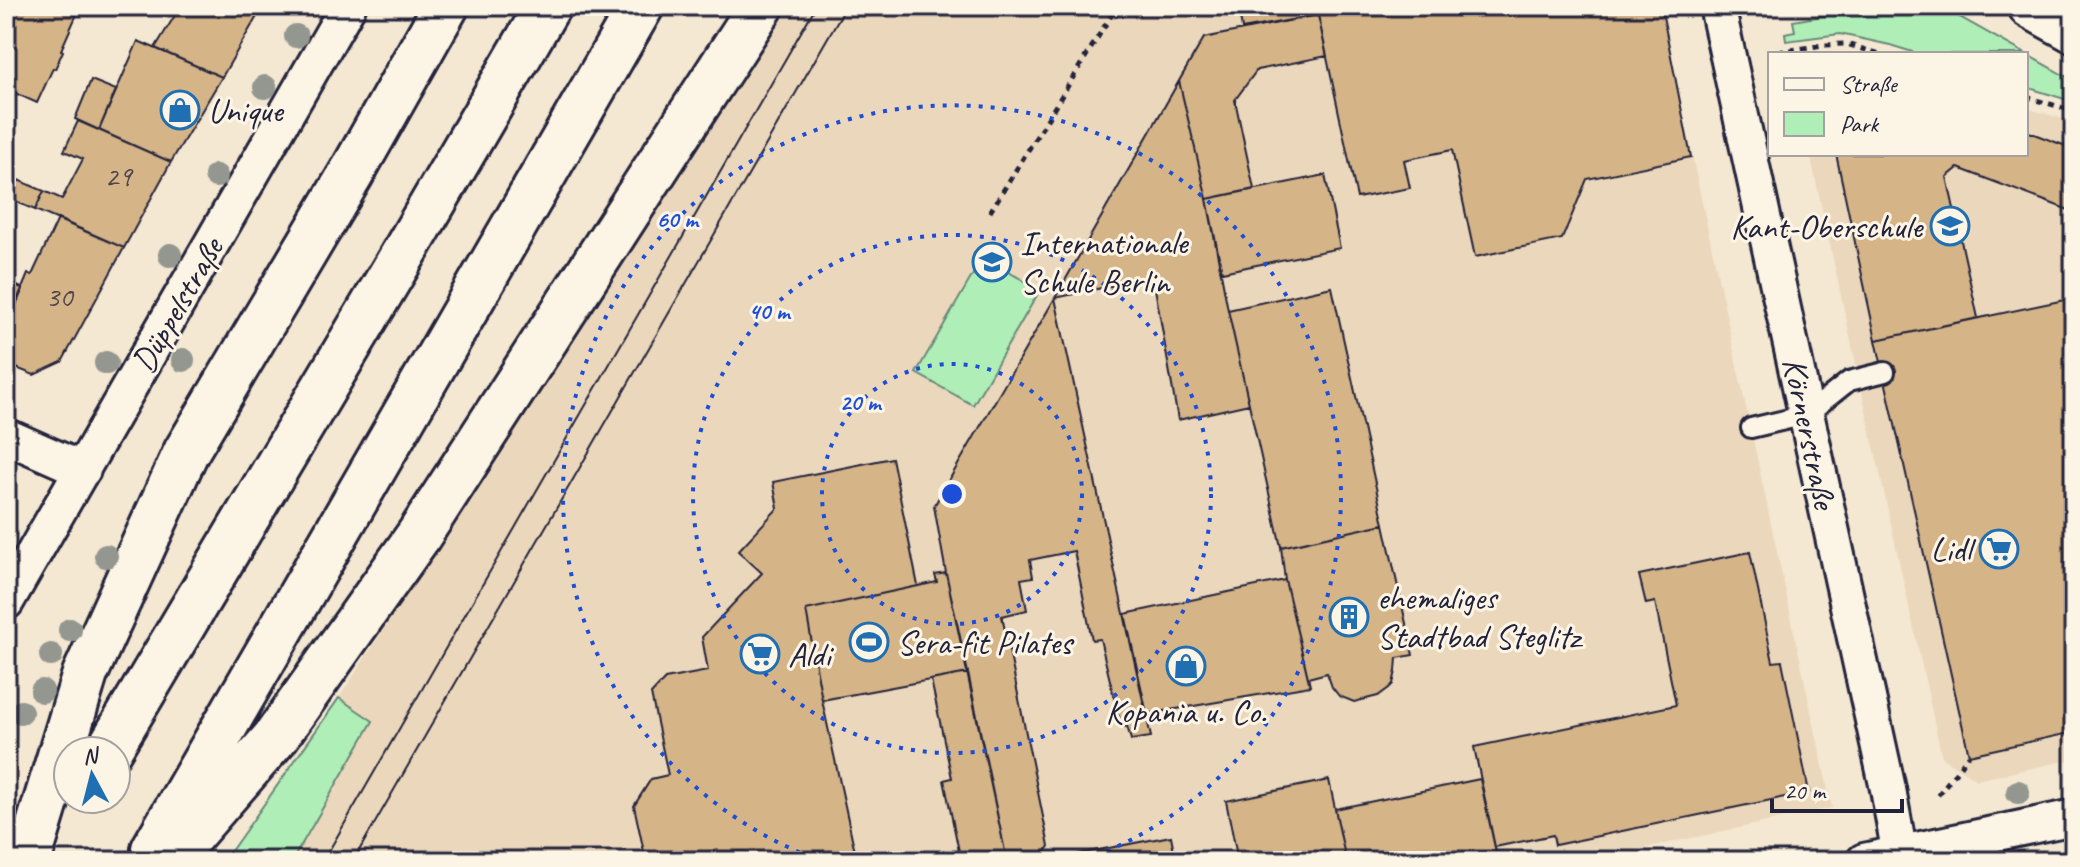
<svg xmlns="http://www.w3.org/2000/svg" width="2080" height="867" viewBox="0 0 2080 867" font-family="Caveat,sans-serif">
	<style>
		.built { fill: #ebd8bc }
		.green { fill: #afefb7; stroke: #688879; stroke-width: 2 }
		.building { fill: #d5b488; stroke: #22223b; stroke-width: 2 }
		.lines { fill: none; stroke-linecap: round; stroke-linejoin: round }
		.service-casing { stroke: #22223b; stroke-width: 24 }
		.minor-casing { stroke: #22223b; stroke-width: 40 }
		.secondary-casing { stroke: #22223b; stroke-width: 50 }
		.motorway-casing { stroke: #22223b; stroke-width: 50 }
		.path { stroke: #22223b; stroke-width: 5; stroke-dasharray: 6 6; stroke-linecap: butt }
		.service { stroke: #fcf5e5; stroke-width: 18 }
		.minor { stroke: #fcf5e5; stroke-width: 34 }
		.secondary { stroke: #fcf5e5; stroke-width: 44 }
		.motorway { stroke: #fcf5e5; stroke-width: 44 }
		.tram { stroke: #22223b; stroke-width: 2 }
		.tree { fill: #949790 }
		.ring { fill: none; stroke: #1d4ed8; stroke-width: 4; stroke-dasharray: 4 8 }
		.labels { text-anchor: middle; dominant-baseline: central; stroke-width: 6; stroke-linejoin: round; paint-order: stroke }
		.number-label { font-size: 30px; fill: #4f464e }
		.poi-label { font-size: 34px; fill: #22223b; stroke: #fcf5e5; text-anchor: start }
		.street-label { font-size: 34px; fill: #22223b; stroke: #fcf5e5 }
		.centre { fill: #1d4ed8; stroke: #fcf5e5; stroke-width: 4 }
		.ring-label { font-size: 24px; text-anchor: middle; font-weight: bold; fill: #1d4ed8; stroke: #fcf5e5; stroke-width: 6; stroke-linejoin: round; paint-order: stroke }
	</style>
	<rect width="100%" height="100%" fill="#f4e8d2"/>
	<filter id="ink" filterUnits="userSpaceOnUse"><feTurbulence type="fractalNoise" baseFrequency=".0125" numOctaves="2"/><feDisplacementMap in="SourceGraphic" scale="16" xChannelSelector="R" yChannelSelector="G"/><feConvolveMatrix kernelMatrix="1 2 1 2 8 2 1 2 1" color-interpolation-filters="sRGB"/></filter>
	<g filter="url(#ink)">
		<path class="built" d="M787 6H1660L1832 808 1585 861H292L372 722 339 698Z
			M2026 108 2074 122V759L1977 780 1942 758 1810 154H2026Z"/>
		<path class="green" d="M1859 6H1930L1945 14 1947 10 2074 81V102L2026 87V54H1919L1890 45 1840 34 1786 41 1785 33 1795 31 1793 21 1857 10Z
			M983 257 1040 290 973 405 916 373Z
			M339 698 373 721 292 861H224Z"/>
		<path class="building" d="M6 6H59L77 14 61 50 63 51 55 69 53 68 37 103 6 89Z
			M263 6 222 77 155 48 177 12 171 6Z
			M1238 6H1316L1318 15 1242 29Z
			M1316 6H1661L1691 157 1587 179 1562 239 1475 257 1452 150 1404 160 1410 188 1357 198Z
			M1318 15 1327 56 1257 70 1235 100 1254 189 1207 199 1179 81 1204 38Z
			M138 41 222 77 171 162 99 130Z
			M91 80 116 90 99 130 75 119Z
			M1179 81 1207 199 1228 310 1249 404 1178 420 1153 277 1055 298Z
			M78 121 171 162 124 248 35 210 44 191 62 199 83 159 64 151Z
			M2026 131 2074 149V212L1958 168 1947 177 1978 318 1876 340 1836 154H2026Z
			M1325 175 1340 248 1222 272 1207 199Z
			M18 180 44 191 35 210 9 199Z
			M58 219 124 248 62 362 34 375 6 364V327L28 274 32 275Z
			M6 268 15 272 10 282 23 289 6 327Z
			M1332 287 1384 524 1281 547 1228 310Z
			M1055 298 1151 737 1131 740 1127 726 1124 727 1120 722 1100 639 1092 640 1074 551 1030 560 1033 577 1021 579 1027 610 1002 616 1049 846 1042 858 1043 861H1007L946 573 934 506Z
			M2074 298V732L1969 755 1876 340Z
			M892 458 918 586 806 610 822 700 857 861H646L634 806 651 779 668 775 651 694 665 679 708 671 702 637 762 573 738 551 778 508 773 482Z
			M1384 524 1413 655 1397 658 1396 671 1393 684 1389 688 1378 696 1354 702 1339 696 1332 687 1327 673 1308 678 1285 580 1281 547Z
			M1750 552 1773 662 1782 661 1809 792 1555 845 1553 835 1495 847 1474 747 1676 705 1655 602 1646 604 1639 575Z
			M946 573 968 673 822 700 806 610 937 582 935 575Z
			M1285 580 1310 686 1147 714 1125 614Z
			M968 673 1007 861H967V859L961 861 944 780 952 778 931 680Z
			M1480 779 1497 857 1477 861H1346L1335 809Z
			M1329 780 1346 861H1238L1226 801Z
			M1171 836 1176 861H1061L1063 857Z"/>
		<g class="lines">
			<defs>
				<path id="service" d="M1751 428 1806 415 1849 381 1885 372"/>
				<path id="minor" d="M1717 6 1888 789 1901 861
					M6 436 83 470
					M6 602 348 6
					M1864 861 2074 817"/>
				<path id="secondary" d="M2031 6 2074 30"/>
				<path id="motorway" d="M108 751 397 265 548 6
					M154 849 641 6
					M28 861 85 674 186 452 351 174 446 6
					M168 861 275 738 419 535 761 6"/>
			</defs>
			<use href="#service" class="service-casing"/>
			<use href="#minor" class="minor-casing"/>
			<use href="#secondary" class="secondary-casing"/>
			<use href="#motorway" class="motorway-casing"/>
			<path class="path" d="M1778 52 1823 45 1846 44 1880 54
				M2026 97 2074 111
				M990 212 1117 6
				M1938 795 1969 755
				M614 861V858L627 856 628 861"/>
			<use href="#service" class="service"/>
			<use href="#minor" class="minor"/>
			<use href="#secondary" class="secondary"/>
			<use href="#motorway" class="motorway"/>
			<path class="tram" d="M323 861 816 6
				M353 861 846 6"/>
		</g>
		<g class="tree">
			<circle cx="296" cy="36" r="12"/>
			<circle cx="265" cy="87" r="12"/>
			<circle cx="216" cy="176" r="12"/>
			<circle cx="170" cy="255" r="12"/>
			<circle cx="183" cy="360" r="12"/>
			<circle cx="106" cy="363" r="12"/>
			<circle cx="106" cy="556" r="12"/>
			<circle cx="70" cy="630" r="12"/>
			<circle cx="51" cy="655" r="12"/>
			<circle cx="42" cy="691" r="12"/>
			<circle cx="21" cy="712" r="12"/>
			<circle cx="2018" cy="792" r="12"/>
		</g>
	</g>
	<g class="ring">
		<circle cx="952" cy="494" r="130"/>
		<circle cx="952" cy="494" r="259"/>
		<path d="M822 861A389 389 0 1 1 1082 861"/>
	</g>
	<defs>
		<symbol id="shop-ring" viewBox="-11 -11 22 22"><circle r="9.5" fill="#fcf5e5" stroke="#1f6fb2" stroke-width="1.5"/><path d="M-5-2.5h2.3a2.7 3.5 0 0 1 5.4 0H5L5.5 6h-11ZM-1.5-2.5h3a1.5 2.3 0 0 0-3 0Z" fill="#1f6fb2"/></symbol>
		<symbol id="school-ring" viewBox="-11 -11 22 22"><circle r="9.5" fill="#fcf5e5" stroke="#1f6fb2" stroke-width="1.5"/><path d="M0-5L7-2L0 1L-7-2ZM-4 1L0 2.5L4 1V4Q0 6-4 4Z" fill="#1f6fb2"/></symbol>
		<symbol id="supermarket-ring" viewBox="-11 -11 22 22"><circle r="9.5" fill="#fcf5e5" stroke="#1f6fb2" stroke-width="1.5"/><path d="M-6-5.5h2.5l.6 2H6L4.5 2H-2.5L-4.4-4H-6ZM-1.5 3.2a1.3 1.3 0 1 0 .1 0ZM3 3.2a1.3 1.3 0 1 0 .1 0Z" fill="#1f6fb2"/></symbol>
		<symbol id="building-ring" viewBox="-11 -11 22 22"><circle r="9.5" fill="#fcf5e5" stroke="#1f6fb2" stroke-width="1.5"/><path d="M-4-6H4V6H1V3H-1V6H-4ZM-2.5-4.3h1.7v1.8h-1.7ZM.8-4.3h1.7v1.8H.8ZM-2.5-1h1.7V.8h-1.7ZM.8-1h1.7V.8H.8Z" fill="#1f6fb2"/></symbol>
		<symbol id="stadium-ring" viewBox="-11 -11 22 22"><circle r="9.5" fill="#fcf5e5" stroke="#1f6fb2" stroke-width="1.5"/><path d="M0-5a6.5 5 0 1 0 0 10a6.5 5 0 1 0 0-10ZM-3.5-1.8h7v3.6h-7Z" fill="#1f6fb2"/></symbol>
	</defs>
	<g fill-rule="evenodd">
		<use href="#shop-ring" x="158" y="88" width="44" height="44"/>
		<use href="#school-ring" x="1928" y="204" width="44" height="44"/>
		<use href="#school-ring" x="970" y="240" width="44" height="44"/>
		<use href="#supermarket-ring" x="1977" y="527" width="44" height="44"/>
		<use href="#building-ring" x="1327" y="595" width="44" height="44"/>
		<use href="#stadium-ring" x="847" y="620" width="44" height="44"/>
		<use href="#supermarket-ring" x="738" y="632" width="44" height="44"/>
		<use href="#shop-ring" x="1164" y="644" width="44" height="44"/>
	</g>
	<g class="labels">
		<g class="number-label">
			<text x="118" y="176">29</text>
			<text x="59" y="296">30</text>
		</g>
		<g class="poi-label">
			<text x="208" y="110">Unique</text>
			<text x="1922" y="226" text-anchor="end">Kant-Oberschule</text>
			<text x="1020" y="242">Internationale<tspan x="1020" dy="39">Schule Berlin</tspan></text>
			<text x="1971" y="549" text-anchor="end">Lidl</text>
			<text x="1377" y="597">ehemaliges<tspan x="1377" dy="39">Stadtbad Steglitz</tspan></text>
			<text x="897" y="642">Sera-fit Pilates</text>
			<text x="788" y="654">Aldi</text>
			<text x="1186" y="711" text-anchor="middle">Kopania u. Co.</text>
		</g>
		<g class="street-label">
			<text transform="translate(177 305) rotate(-60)">Düppelstraße</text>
			<text transform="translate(1810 433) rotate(78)">Körnerstraße</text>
		</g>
	</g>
	<circle cx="952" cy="494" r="12" class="centre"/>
	<g class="ring-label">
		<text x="677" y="227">60 m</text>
		<text x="769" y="319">40 m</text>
		<text x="860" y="410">20 m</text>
	</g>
	<rect width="2080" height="867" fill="none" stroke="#fcf5e5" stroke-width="32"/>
	<rect x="16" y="16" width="2048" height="835" fill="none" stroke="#22223b" stroke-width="3" filter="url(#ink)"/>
	<rect x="1768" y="52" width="260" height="104" fill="#fcf5e5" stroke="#a5a1a1" stroke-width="2"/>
	<rect x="1784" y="78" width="40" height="12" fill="#fcf5e5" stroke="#a5a1a1" stroke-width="2"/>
	<text x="1840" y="92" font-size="24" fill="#22223b">Straße</text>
	<rect x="1784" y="112" width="40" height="24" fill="#afefb7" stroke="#a5a1a1" stroke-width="2"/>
	<text x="1840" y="132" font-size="24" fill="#22223b">Park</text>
	<g transform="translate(92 775) rotate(353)"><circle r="38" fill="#fcf5e5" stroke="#a5a1a1" stroke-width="2"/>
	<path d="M0-6L14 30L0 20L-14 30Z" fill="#1f6fb2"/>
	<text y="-12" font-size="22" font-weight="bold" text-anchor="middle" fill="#22223b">N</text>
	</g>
	<path d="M1772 799v12h130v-12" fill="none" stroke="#22223b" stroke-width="4"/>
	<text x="1784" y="799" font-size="24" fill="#22223b" stroke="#fcf5e5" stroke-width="6" paint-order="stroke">20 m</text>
</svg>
